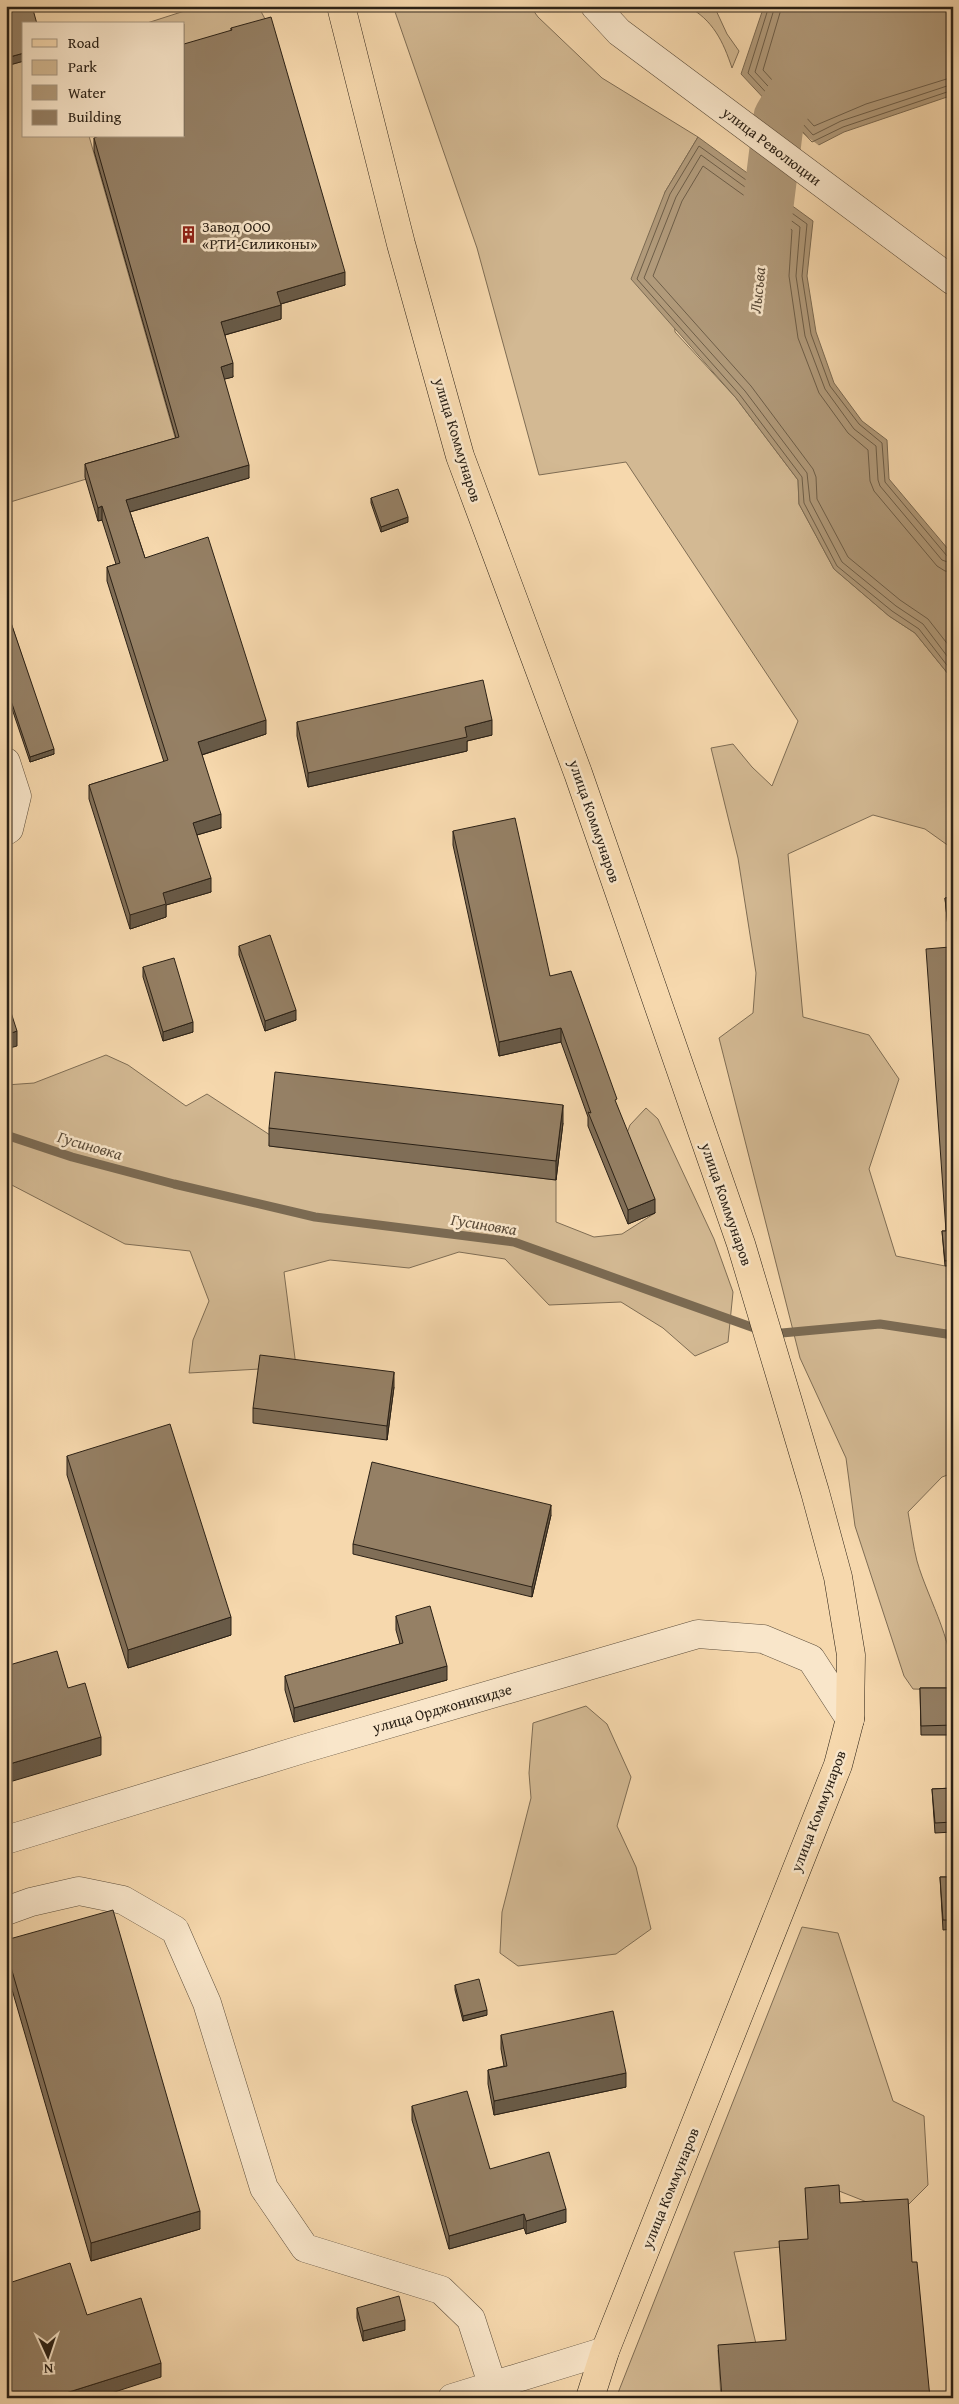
<svg xmlns="http://www.w3.org/2000/svg" width="959" height="2404" viewBox="0 0 959 2404" font-family="'Gentium Book Plus',serif">
	<style>
		.green { fill: #d3b993; stroke: #7f6d54 }
		.water { fill: #b19a7a; stroke: #7b6a52 }
		.pier { fill: #f6d8ad }
		.lines { fill: none; stroke-linecap: round; stroke-linejoin: round }
		.shore { stroke: #6e5e48; stroke-width: 1 }
		.stream { stroke: #7b6a52; stroke-width: 9 }
		.river { stroke: #b19a7a; stroke-width: 51 }
		.minor-casing { stroke: #5e4f3c; stroke-width: 29 }
		.major-casing { stroke: #2b2116; stroke-width: 29 }
		.minor { stroke: #f9e6ca; stroke-width: 28 }
		.major { stroke: #f6d8ad; stroke-width: 28 }
		.wall { fill: #806e57; stroke: #2b2116 }
		.shaded-wall { fill: #685a47; stroke: #2b2116 }
		.building { fill: #958065; stroke: #2b2116 }
		.labels { text-anchor: middle; dominant-baseline: central; stroke-width: 5; stroke-linejoin: round; paint-order: stroke }
		.street-label { font-size: 15px; fill: #2b2116; stroke: #f9e6ca }
		.poi-label { font-size: 15px; fill: #2b2116; stroke: #f9e6ca; text-anchor: start }
		.water-label { font-size: 16px; font-style: italic; fill: #5a4b39; stroke: #f9e6ca }
	</style>
	<rect width="100%" height="100%" fill="#f6d8ad"/>
	<filter id="stains"><feTurbulence type="fractalNoise" baseFrequency=".004" numOctaves="4"/><feColorMatrix values="0 0 0 0 .2 0 0 0 0 .09 0 0 0 0 .02 0 0 0 .5 -.17"/></filter>
	<radialGradient id="worn" r=".72"><stop offset=".6" stop-color="#630" stop-opacity="0"/><stop offset="1" stop-color="#630" stop-opacity=".3"/></radialGradient>
	<path class="green" d="M200 6H258L271 30 184 58V24H144Z
		M393 6H530L538 17 602 78 698 137 665 192 675 332 736 398 798 480 799 504 834 569 889 616 915 633 953 680V849L925 829 873 815 788 854 803 1017 869 1035 899 1079 869 1169 896 1256 945 1266 953 1265V1473L942 1477 908 1512C911 1528 913 1546 917 1561 928 1600 959 1650 951 1690L913 1689 904 1676 855 1526 846 1458 800 1358 719 1038 753 1013 756 973 738 858 711 748 733 744 752 767 772 786 798 721 626 462 539 475 477 248Z
		M687 6H714L727 34 739 51 732 68C723 41 713 20 687 6Z
		M24 61V136H89L179 451 7 503 6 542V66Z
		M106 1055 128 1065 186 1106 207 1094 270 1135 269 1146 556 1180V1222L594 1237 622 1234 655 1213 625 1138 630 1125 646 1108 658 1119 714 1239 733 1292 728 1342 695 1356 663 1328 621 1302 549 1305 505 1259 459 1252 409 1268 330 1260 284 1272 297 1374 260 1369 189 1373 193 1340 209 1301 190 1251 125 1244 6 1182V1085L34 1083Z
		M586 1706 607 1724 631 1777 617 1826 636 1867 651 1929 616 1954 518 1966 500 1953 502 1912 531 1798 529 1773 533 1723Z
		M802 1927 838 1933 893 2101 924 2116 928 2185 908 2205 877 2206 839 2191 808 2244 734 2252 757 2348 718 2350 721 2398H616Z"/>
	<path class="water" d="M764 6H953V95L844 132 811 149 741 74Z
		M698 137 813 221 807 276 816 332 834 383 862 421 887 440 889 479 953 555V680L915 633 889 616 834 569 799 504 798 480 736 398 631 279 665 192Z"/>
	<path class="pier" d="M766 106 821 147 810 151Z"/>
	<g class="lines">
		<path class="shore" d="M769 6 748 73 812 142 843 127 953 90
			M775 6 755 72 813 135 841 121 953 84
			M782 6 763 70 814 126 866 104 953 77
			M953 558 947 556 885 482 882 443 859 424 830 386 811 334 802 276 807 224 699 146 670 194 637 279 740 395 802 477 804 503 837 566 892 611 919 629 953 673
			M953 564 942 560 880 486 878 480 876 446 854 429 825 389 805 336 796 276 800 227 701 155 676 197 644 278 745 391 807 473 810 501 842 562 896 606 923 624 953 664
			M953 572 945 571 937 566 874 491 870 481 868 450 848 433 819 393 798 338 789 276 792 230 703 166 682 201 653 276 751 386 813 469 816 477 817 499 848 557 900 600 928 619 953 651"/>
		<path class="stream" d="M6 1135 72 1157 174 1184 315 1217 514 1242 771 1334 880 1324 953 1335"/>
		<path class="river" d="M761 262 779 117 820 48 953 39"/>
		<defs>
			<path id="minor" d="M595 6 619 32 953 281
				M6 762 17 796 9 829 6 831
				M6 1840 303 1749 698 1634 763 1639 811 1659 850 1719
				M6 1911 31 1902 79 1891 123 1900 175 1930 207 2003 264 2188 305 2248 441 2290 471 2319 492 2384
				M452 2398 605 2351"/>
			<path id="major" d="M341 6 401 244 460 456 578 773 741 1244 815 1492 838 1577 851 1655 850 1719 838 1765 605 2351 590 2398"/>
		</defs>
		<use href="#minor" class="minor-casing"/>
		<use href="#major" class="major-casing"/>
		<use href="#minor" class="minor"/>
		<use href="#major" class="major"/>
	</g>
	<path class="wall" d="M231 28 345 285 281 304V319L225 335 233 377 224 379 249 478 130 512 145 558 266 734 202 755 221 828 197 835 211 892 166 905V917L130 929 89 799V785L164 762 107 581V567L116 564 102 520 98 521 85 477V464L176 438 94 151V138L184 136 231 31Z
		M371 498 408 522 381 532 371 503Z
		M6 608 54 754 30 762 6 691Z
		M297 722 492 735 467 741V751L308 787 297 736Z
		M453 831 550 976 617 1106 655 1213 628 1224 588 1126V1117L561 1042 499 1056 453 845Z
		M953 897V1265L945 1266 942 1231H946L950 947 945 898Z
		M239 946 296 1020 265 1031 239 955Z
		M143 967 193 1032 163 1041 143 977Z
		M563 1123 556 1180 269 1146V1128Z
		M394 1387 387 1440 253 1423V1408Z
		M67 1456 231 1635 128 1668 67 1475Z
		M551 1515 532 1597 353 1554V1544Z
		M953 1546V1573L948 1557V1548Z
		M396 1616 447 1680 294 1722 285 1690V1676L400 1644 396 1630Z
		M920 1688H953V1735H921Z
		M953 1788V1832L935 1833 932 1789Z
		M940 1877H953V1929L943 1930Z
		M6 1940 200 2229 91 2261 6 1969Z
		M455 1985 487 2015 463 2021 455 1990Z
		M501 2035 626 2087 494 2115 488 2084V2070L504 2066 501 2049Z
		M412 2106 490 2169 566 2222 526 2234 524 2228 449 2249 412 2120Z
		M357 2308 405 2330 363 2341 357 2318Z"/>
	<path class="shaded-wall" d="M24 53V61L6 66V58Z
		M345 272V285L277 305V292Z
		M281 305V319L221 336V322Z
		M233 363V377L221 380V367Z
		M249 465V478L126 513V500Z
		M102 506V520L98 521V508Z
		M408 517V522L381 532V527Z
		M266 720V734L198 756V742Z
		M492 720V735L467 741V751L308 787V773L465 727Z
		M54 749V754L30 762V757Z
		M221 814V828L193 836V823Z
		M211 878V892L166 905V917L130 929V915L163 893Z
		M296 1010V1020L265 1031V1021Z
		M193 1022V1032L163 1041V1032Z
		M561 1028V1042L499 1056V1042Z
		M17 1031V1046L6 1049V1035Z
		M563 1105V1123L556 1180V1161Z
		M655 1199V1213L628 1224V1210Z
		M394 1372V1387L387 1440V1426Z
		M551 1505V1515L532 1597V1587Z
		M231 1617V1635L128 1668V1650Z
		M447 1666V1680L294 1722V1708Z
		M101 1737V1755L6 1783V1765Z
		M487 2010V2015L463 2021V2016Z
		M626 2073V2087L494 2115V2101Z
		M566 2209V2222L526 2234V2221Z
		M200 2211V2229L91 2261V2243Z
		M524 2214V2228L449 2249V2236Z
		M405 2320V2330L363 2341V2331Z
		M161 2363V2377L96 2398H50Z"/>
	<path class="building" d="M14 6H32L37 24H24V53L6 58V9Z
		M271 17 345 272 277 292 281 305 221 322 233 363 221 367 249 465 126 500 145 558 208 537 266 720 198 742 221 814 193 823 211 878 163 893 166 904 130 915 89 785 168 760 107 567 120 563 102 506 98 508 85 464 179 437 94 138 99 136H184V44L232 30 231 28Z
		M398 489 408 517 381 527 371 498Z
		M6 608 54 749 30 757 6 686Z
		M483 680 492 720 465 727 467 737 308 773 297 722Z
		M515 818 550 976 571 971 617 1099 615 1100 655 1199 628 1210 588 1112 591 1113 561 1028 499 1042 453 831Z
		M953 897V1260L945 1261 942 1231H946L926 949 950 947 945 898Z
		M270 935 296 1010 265 1021 239 946Z
		M174 958 193 1022 163 1032 143 967Z
		M6 997 17 1031 6 1035Z
		M275 1072 563 1105 556 1161 269 1128Z
		M260 1355 394 1372 387 1426 253 1408Z
		M170 1424 231 1617 128 1650 67 1456Z
		M372 1462 551 1505 532 1587 353 1544Z
		M953 1546V1563L948 1548Z
		M430 1606 447 1666 294 1708 285 1676 403 1643 396 1616Z
		M57 1651 68 1688 85 1683 101 1737 6 1765V1666Z
		M920 1688H953V1725L921 1726Z
		M953 1788V1822L935 1823 932 1789Z
		M940 1877H953V1920H943Z
		M113 1910 200 2211 91 2243 6 1950V1940Z
		M479 1979 487 2010 463 2016 455 1985Z
		M613 2011 626 2073 494 2101 488 2070 507 2066 501 2035Z
		M467 2091 490 2169 549 2152 566 2209 526 2221 524 2214 449 2236 412 2106Z
		M839 2185 840 2203 908 2199 912 2262H917L930 2398H722L718 2345 786 2340 779 2241 808 2239 805 2188Z
		M70 2263 87 2315 141 2298 161 2363 50 2398H7L6 2284Z
		M399 2296 405 2320 363 2331 357 2308Z"/>
	<defs>
		<symbol id="building-bare" viewBox="-9 -9 18 18"><path d="M-4-6H4V6H1V3H-1V6H-4ZM-2.5-4.3h1.7v1.8h-1.7ZM.8-4.3h1.7v1.8H.8ZM-2.5-1h1.7V.8h-1.7ZM.8-1h1.7V.8H.8Z" fill="#8f2418" stroke="#f9e6ca" stroke-width="2.5" paint-order="stroke"/></symbol>
	</defs>
	<g fill-rule="evenodd">
		<use href="#building-bare" x="176" y="222" width="25" height="25"/>
	</g>
	<g class="labels">
		<g class="street-label">
			<text transform="translate(772 146) rotate(37)">улица Революции</text>
			<text transform="translate(458 440) rotate(73)">улица Коммунаров</text>
			<text transform="translate(595 821) rotate(71)">улица Коммунаров</text>
			<text transform="translate(727 1204) rotate(71)">улица Коммунаров</text>
			<text transform="translate(442 1708) rotate(-16)">улица Орджоникидзе</text>
			<text transform="translate(818 1811) rotate(-69)">улица Коммунаров</text>
			<text transform="translate(670 2188) rotate(-68)">улица Коммунаров</text>
		</g>
		<g class="poi-label">
			<text x="202" y="226">Завод ООО<tspan x="202" dy="17">«РТИ-Силиконы»</tspan></text>
		</g>
		<g class="water-label">
			<text transform="translate(757 290) rotate(-84)">Лысьва</text>
			<text transform="translate(90 1145) rotate(16)">Гусиновка</text>
			<text transform="translate(484 1224) rotate(9)">Гусиновка</text>
		</g>
	</g>
	<rect width="959" height="2404" fill="none" stroke="#f6d8ad" stroke-width="25"/>
	<rect x="8" y="8" width="944" height="2389" fill="none" stroke="#2b2116" stroke-width="2.5"/>
	<rect x="12" y="12" width="934" height="2379" fill="none" stroke="#2b2116"/>
	<rect x="22" y="22" width="162" height="115" fill="#f9e6ca" stroke="#a79782"/>
	<rect x="32" y="39" width="25" height="8" fill="#f6d8ad" stroke="#a79782"/>
	<text x="68" y="48" font-size="15" fill="#2b2116">Road</text>
	<rect x="32" y="60" width="25" height="15" fill="#d3b993" stroke="#a79782"/>
	<text x="68" y="72" font-size="15" fill="#2b2116">Park</text>
	<rect x="32" y="85" width="25" height="15" fill="#b19a7a" stroke="#a79782"/>
	<text x="68" y="98" font-size="15" fill="#2b2116">Water</text>
	<rect x="32" y="110" width="25" height="15" fill="#958065" stroke="#a79782"/>
	<text x="68" y="122" font-size="15" fill="#2b2116">Building</text>
	<g transform="translate(48 2356) rotate(177)" stroke="#f9e6ca" stroke-width="4" paint-order="stroke">
	<path d="M0-4L9 19L0 12L-9 19Z" fill="#2b2116"/>
	<text y="-8" font-size="14" font-weight="bold" text-anchor="middle" fill="#2b2116">N</text>
	</g>
	<rect width="100%" height="100%" filter="url(#stains)"/>
	<rect width="100%" height="100%" fill="url(#worn)"/>
</svg>
